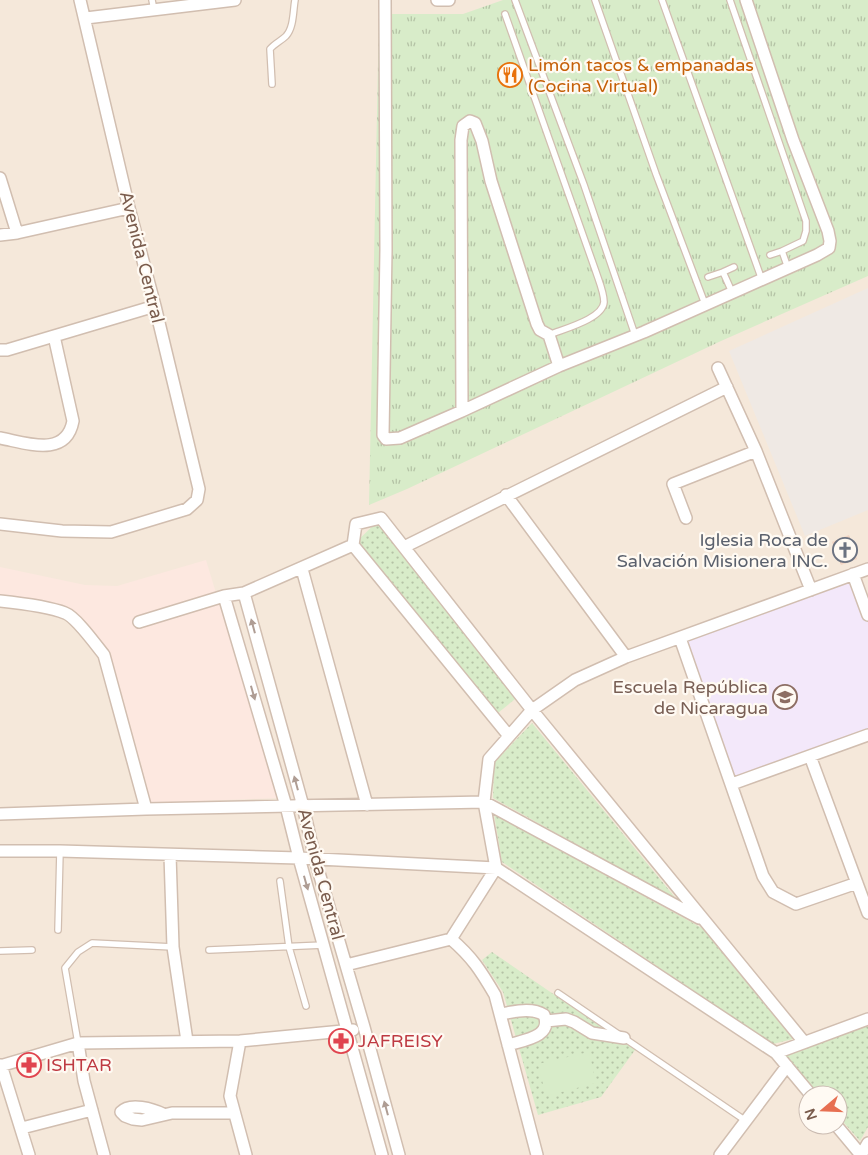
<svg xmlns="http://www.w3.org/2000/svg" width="868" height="1155" viewBox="0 0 868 1155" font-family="'Varela Round',sans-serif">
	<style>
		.residential { fill: #f5e8da; fill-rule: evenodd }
		.commercial { fill: #fde8e0 }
		.industrial { fill: #efe9e4 }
		.education { fill: #f3e8fa }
		.grass { fill: url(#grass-tufts) }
		.park { fill: url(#park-dots) }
		.pitch { fill: #d8ecc9 }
		.building { fill: url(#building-hatch) }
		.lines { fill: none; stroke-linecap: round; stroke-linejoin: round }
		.service-casing { stroke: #d1beb0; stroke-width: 8 }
		.minor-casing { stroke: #d1beb0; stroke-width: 14 }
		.service { stroke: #fff; stroke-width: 5.5 }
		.minor { stroke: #fff; stroke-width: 11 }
		.oneway { fill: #af9d94 }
		.labels { text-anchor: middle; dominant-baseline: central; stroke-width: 4.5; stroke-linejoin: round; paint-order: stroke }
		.food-label { font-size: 18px; fill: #c56008; stroke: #fffaf3; text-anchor: start }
		.street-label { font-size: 18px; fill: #7a5c4d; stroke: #fffaf3 }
		.worship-label { font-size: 18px; fill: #5b616d; stroke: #fffaf3; text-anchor: end }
		.education-label { font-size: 18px; fill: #785e54; stroke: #fffaf3; text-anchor: end }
		.health-label { font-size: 18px; fill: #be3a42; stroke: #fffaf3; text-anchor: start }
	</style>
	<defs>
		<pattern id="grass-tufts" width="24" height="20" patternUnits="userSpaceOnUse" patternTransform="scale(1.25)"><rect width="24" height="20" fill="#d8ecc9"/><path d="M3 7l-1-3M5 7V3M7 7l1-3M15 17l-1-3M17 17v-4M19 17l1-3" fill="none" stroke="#b4c2a5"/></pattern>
		<pattern id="park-dots" width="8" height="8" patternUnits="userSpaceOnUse" patternTransform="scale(1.25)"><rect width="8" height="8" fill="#d8ecc9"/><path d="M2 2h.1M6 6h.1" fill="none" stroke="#b4c2a5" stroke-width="1.8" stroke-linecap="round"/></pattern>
		<pattern id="building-hatch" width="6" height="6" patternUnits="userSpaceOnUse" patternTransform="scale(1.25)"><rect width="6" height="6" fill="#f3d5c3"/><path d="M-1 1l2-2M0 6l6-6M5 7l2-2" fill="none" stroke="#cab0a1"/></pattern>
	</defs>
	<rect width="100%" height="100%" fill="#fdf6ec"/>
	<path class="residential" d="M0 0H868V1155H0ZM808 1095H838V1125H808Z"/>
	<path class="commercial" d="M206 560 278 798 151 803 110 653 68 607 0 596V567L85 585 117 586Z"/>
	<path class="industrial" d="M868 288V510L805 536 729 351Z"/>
	<path class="education" d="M853 574 868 615V735L737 782 680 638Z"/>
	<path class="grass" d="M503 0H868V276L721 341 407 489 369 505 379 14H463Z"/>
	<path class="park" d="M381 518 520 695 493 717 353 545Z
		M532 723 678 901 493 798 494 763Z
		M494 814 702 928 793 1039 773 1044 502 862Z
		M492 952 635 1050 601 1097 538 1115 503 992 482 960Z
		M868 1026V1127L860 1141 838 1116V1095H819L784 1055Z"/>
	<path class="pitch" d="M589 1052 596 1083 546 1096 538 1064Z"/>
	<path class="building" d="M849 535 857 559 841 565 832 542Z"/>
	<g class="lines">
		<defs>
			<path id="service" d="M152 0 154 10
				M515 0 584 185 635 335
				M595 0 656 174 705 304
				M662 0 762 280
				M730 0 806 221V231L803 241 782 251
				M505 14 596 272C599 281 604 293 604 302 603 319 563 329 549 335
				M272 84 270 49C275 43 281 41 286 36 294 27 293 11 295 0
				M770 255 782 251 788 268
				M708 277 723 272
				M732 292 723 272 734 267
				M280 881 289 947 306 1006
				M58 930 60 851
				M209 950 324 945
				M0 951 32 950
				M558 993 746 1121
				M78 1043 65 968 78 952 92 943 173 947"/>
			<path id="minor" d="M385 0 386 250 383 435 386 439 400 438 462 411 559 366
				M437 0H449
				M86 18 235 0
				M0 178 17 233
				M0 235 17 233 129 208
				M0 350H7L155 306
				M718 368 756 451 811 590
				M462 411 461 140 463 126 470 121 475 123 482 141 491 181 537 324 540 330 549 335 559 366 644 332 817 255 829 248 830 241 828 231 793 140 746 0
				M0 438C27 443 66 458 73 421L54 336
				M506 495 626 657
				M686 518 673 484 756 451
				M0 524 62 531 111 532 187 509 197 500 199 489 155 306 129 208 80 0
				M404 547 727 387
				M302 569 367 805
				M853 574 868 615
				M244 593 303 806 315 859 364 1027 399 1155
				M224 596 286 806 299 858 382 1155
				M0 601C19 603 47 606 65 613 76 617 96 645 104 655L146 809
				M139 622 224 596 244 593 353 545
				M680 638 763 876 773 892 796 904 857 883
				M509 736 353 545 356 524 381 518 532 710 804 1042
				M810 756 868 913
				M732 784 868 735
				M0 814 146 809 484 802 699 918
				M0 851H60L299 858 496 868 776 1053 811 1095
				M170 855 173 947 187 1041
				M451 939C472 957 481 971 495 995L537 1155
				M346 965 451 939 496 868 484 802 489 759 532 710 575 680 626 657 868 569
				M500 1014C514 1012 531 1007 544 1015 553 1037 524 1040 508 1045
				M546 1021 566 1019 574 1022 592 1033 624 1038
				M240 1041 230 1096 246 1155
				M78 1043 84 1081 104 1155
				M776 1053 868 1019
				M1 1065 29 1155
				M0 1066 78 1043 240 1041 353 1030
				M163 1114C153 1109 130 1102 121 1112L125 1116 133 1119 142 1120 172 1113H234
				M836 1125 861 1155
				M22 1128 92 1110
				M720 1155 787 1066
				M861 1155 868 1143"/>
		</defs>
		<use href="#service" class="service-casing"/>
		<use href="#minor" class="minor-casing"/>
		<use href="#service" class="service"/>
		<use href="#minor" class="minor"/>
	</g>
	<defs><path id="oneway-solid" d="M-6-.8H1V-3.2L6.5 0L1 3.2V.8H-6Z" transform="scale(1.25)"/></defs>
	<g class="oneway">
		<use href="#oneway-solid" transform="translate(253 626) rotate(-105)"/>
		<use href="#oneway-solid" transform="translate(253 693) rotate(74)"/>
		<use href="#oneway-solid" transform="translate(296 783) rotate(-105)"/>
		<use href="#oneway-solid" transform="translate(306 883) rotate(74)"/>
		<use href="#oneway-solid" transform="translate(386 1108) rotate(-105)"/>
	</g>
	<defs>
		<symbol id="restaurant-ring" viewBox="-11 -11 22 22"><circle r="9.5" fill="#fffaf3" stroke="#e8710a" stroke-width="1.5"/><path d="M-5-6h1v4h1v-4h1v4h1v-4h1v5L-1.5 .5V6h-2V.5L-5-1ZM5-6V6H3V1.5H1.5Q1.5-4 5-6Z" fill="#e8710a"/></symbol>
		<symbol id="church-ring" viewBox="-11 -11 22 22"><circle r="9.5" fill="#fffaf3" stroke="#6b7280" stroke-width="1.5"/><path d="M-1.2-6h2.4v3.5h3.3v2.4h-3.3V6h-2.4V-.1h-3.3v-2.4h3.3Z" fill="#6b7280"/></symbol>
		<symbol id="school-ring" viewBox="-11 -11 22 22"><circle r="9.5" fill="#fffaf3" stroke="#8d6e63" stroke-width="1.5"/><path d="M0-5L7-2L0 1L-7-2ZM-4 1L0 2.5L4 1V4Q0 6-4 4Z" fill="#8d6e63"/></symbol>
		<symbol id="pharmacy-ring" viewBox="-11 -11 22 22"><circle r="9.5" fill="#fffaf3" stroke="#e0444e" stroke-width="1.5"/><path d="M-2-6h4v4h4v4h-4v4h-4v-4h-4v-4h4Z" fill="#e0444e"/></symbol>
	</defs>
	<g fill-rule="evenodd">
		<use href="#restaurant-ring" x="496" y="61" width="28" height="28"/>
		<use href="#church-ring" x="831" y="536" width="28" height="28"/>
		<use href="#school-ring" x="771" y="683" width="28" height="28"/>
		<use href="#pharmacy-ring" x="327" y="1027" width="28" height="28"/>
		<use href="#pharmacy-ring" x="15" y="1051" width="28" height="28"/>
	</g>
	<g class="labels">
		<g class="food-label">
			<text x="528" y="65">Limón tacos &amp; empanadas<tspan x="528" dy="21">(Cocina Virtual)</tspan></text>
		</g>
		<g class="street-label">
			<text transform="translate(142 257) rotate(76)">Avenida Central</text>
			<text transform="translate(321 874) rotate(75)">Avenida Central</text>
		</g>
		<g class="worship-label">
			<text x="828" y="540">Iglesia Roca de<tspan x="828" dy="21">Salvación Misionera INC.</tspan></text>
		</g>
		<g class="education-label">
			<text x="768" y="687">Escuela República<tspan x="768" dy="21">de Nicaragua</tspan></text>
		</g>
		<g class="health-label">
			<text x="358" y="1041">JAFREISY</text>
			<text x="46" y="1065">ISHTAR</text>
		</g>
	</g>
	<g transform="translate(823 1110) rotate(251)"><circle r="24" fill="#fffaf3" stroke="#cabbb1"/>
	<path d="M0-4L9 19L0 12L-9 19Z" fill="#e76f51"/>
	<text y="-8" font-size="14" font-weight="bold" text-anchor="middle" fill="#7a5c4d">N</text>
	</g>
</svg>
